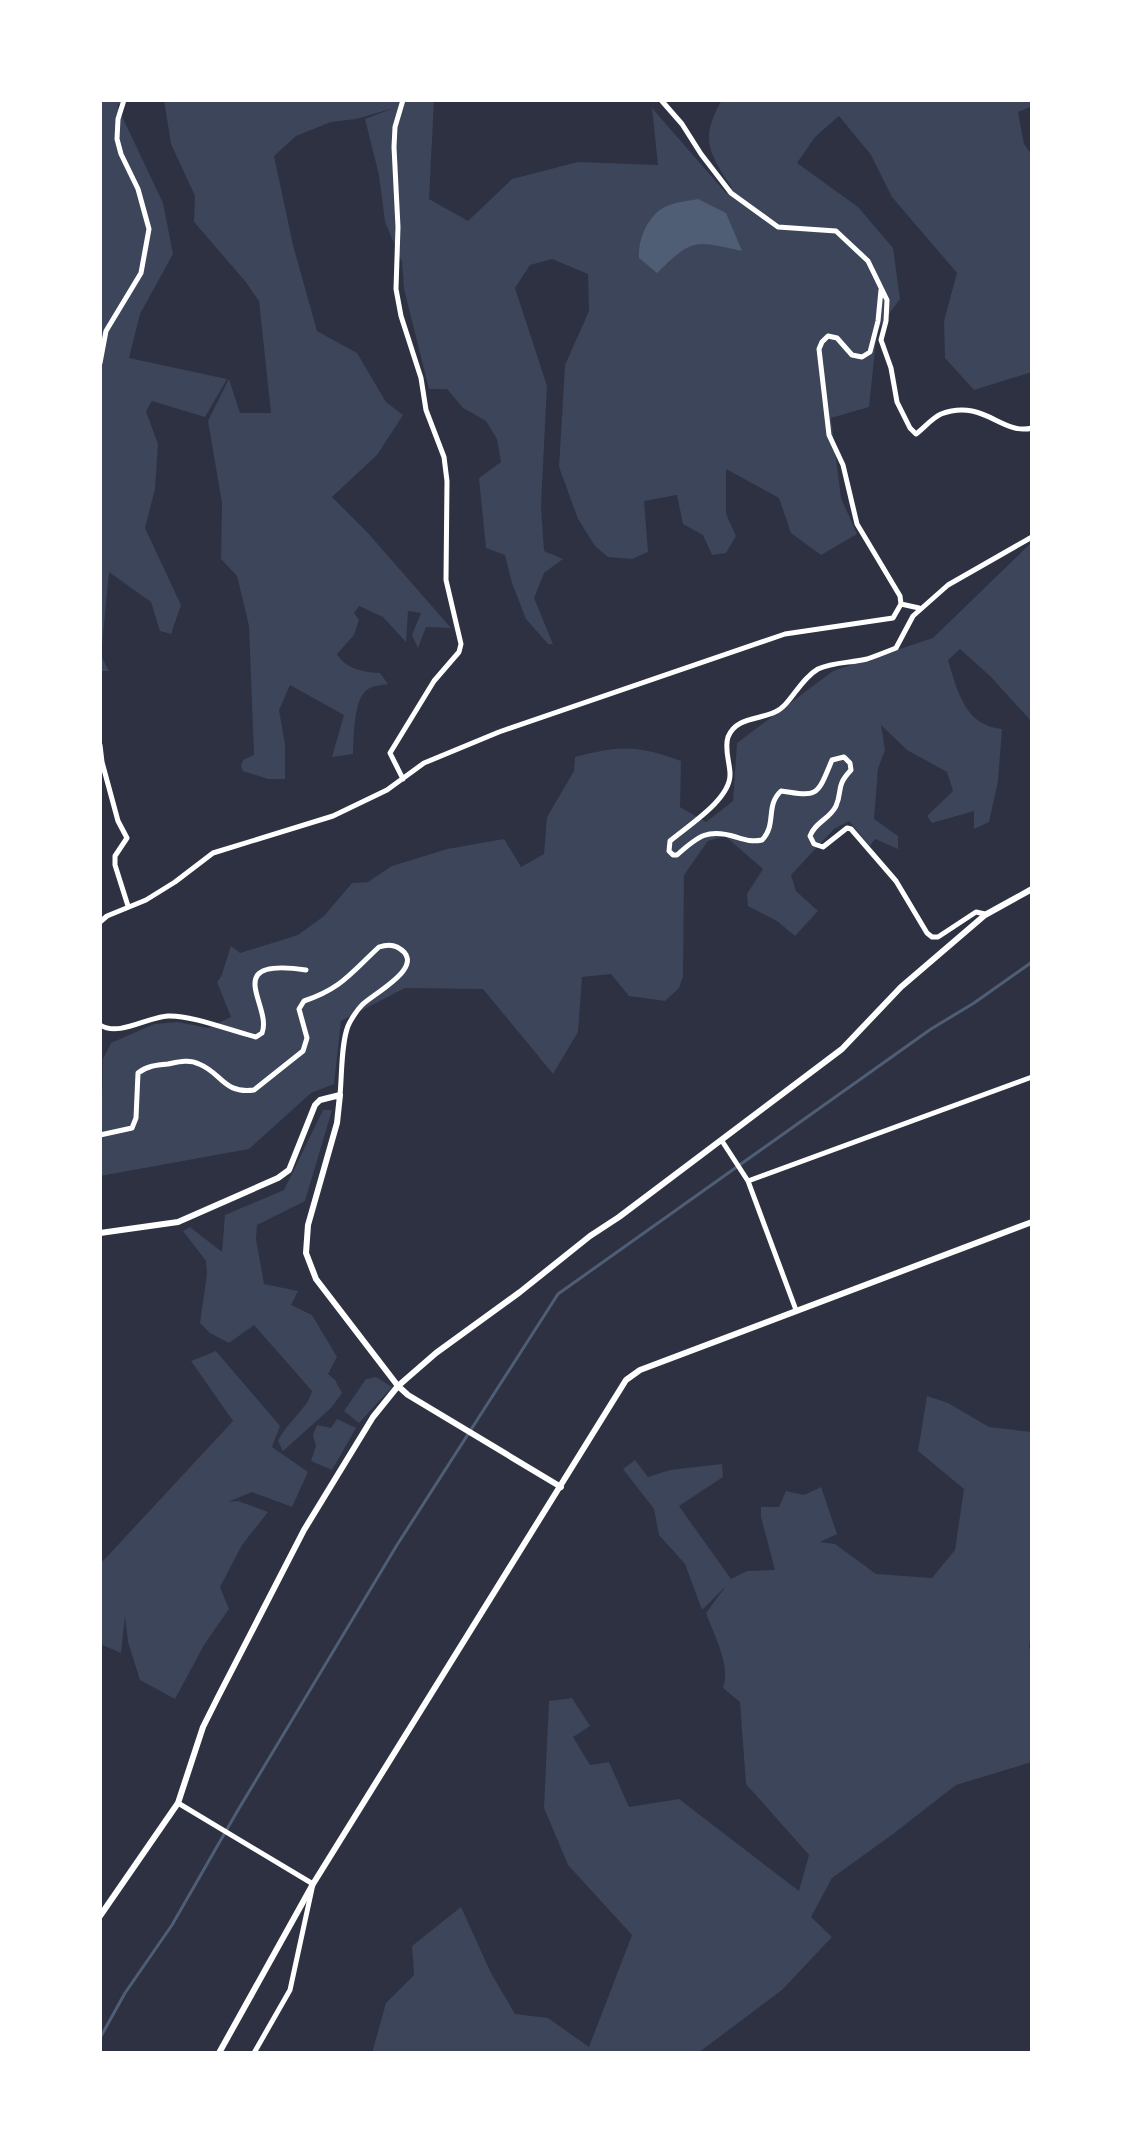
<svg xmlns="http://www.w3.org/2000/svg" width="1132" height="2153" viewBox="0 0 1132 2153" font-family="'Roboto Condensed',sans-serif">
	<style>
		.green { fill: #3c4559 }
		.water { fill: #4f5d75 }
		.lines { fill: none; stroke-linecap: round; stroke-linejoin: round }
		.stream { stroke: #4f5d75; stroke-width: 3 }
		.minor { stroke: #fff; stroke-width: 5 }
		.tertiary { stroke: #fff; stroke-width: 6 }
	</style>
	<rect width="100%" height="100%" fill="#2d3142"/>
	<path class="green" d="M100 100H130L117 105 119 110 163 203 173 254 140 314 129 358 227 379 205 417 152 401 146 411 158 444 155 489 145 528 181 605 171 634 160 631 151 602 109 572 101 656 109 671H100Z
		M164 100H434L429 199 468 221 512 179 578 162 658 165 652 108 726 193 732 188C709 153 699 139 722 100H1032V106L1018 112 1024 144 1032 155V372L974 390 945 358 944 321 957 273 892 197 871 155 839 116 815 137 797 163 858 207 893 248 900 299 877 331 869 407 831 418 841 498 857 534 821 555 791 533 779 498 726 469V514L736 536 726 553 712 555 703 535 683 524 677 495 644 501 648 552 632 559 608 557 595 546 578 519 559 467 565 365 589 311 588 274 552 259 530 265 515 288 547 386 541 506 544 551 563 559 544 573 534 598 553 644H548L526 619 512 583 505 555 486 548 479 478 501 462 497 439 486 421 463 408 447 389H429L404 289 402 262 385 222 379 175 365 119 394 108 356 119 331 122 296 136 274 156 293 245 317 331 357 353 386 402 403 415 377 455 332 497 367 532 451 628 426 627 418 648 412 635 421 613 408 611 406 642 383 617 359 606 354 613 359 620 354 635 337 654C346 669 363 672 380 673L388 684C382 685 373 686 368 689 353 698 354 738 353 754L332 757 344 715 290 685 279 710 285 744V779H268L243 771 241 766 243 760 254 755 249 626 237 576 221 559 222 503 208 421 229 379 240 413H271L259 301 245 281 194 222 195 196 171 144Z
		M1032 542V722L991 677 960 649 948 660C957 690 965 726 1002 729L998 781 989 822 974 829V811L932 823 927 816 953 791 947 772 907 750 881 725 885 750 878 769 874 819 898 836V849L875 839 870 846 849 821 834 829 791 875 796 891 818 911 795 936 777 921 748 906 747 894 763 869 725 836 708 841 684 875 683 977 679 988 665 1001 629 996 611 974 582 977 578 1032 553 1074 483 989 405 988 341 1021 334 1084 311 1093 249 1149 100 1176 103 1059 111 1043 154 1024 178 1022 208 1028 231 1017 217 982 221 977 231 946 240 953 298 935 324 916 352 883 368 882 392 866 447 849 504 839 521 867 544 854 547 817 574 771 575 757C620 745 638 745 681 761L680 807 706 822 733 801 737 743 833 671 933 638Z
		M323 1110H332L305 1201 257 1225 256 1239 264 1284 298 1291 291 1305 312 1315 337 1357 328 1374 335 1380 342 1393 331 1408 283 1451 278 1441C286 1423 308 1408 312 1391L254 1325 229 1343 210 1333 200 1323 207 1274 206 1261 183 1231 190 1227 222 1252 225 1215 284 1190Z
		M216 1351 280 1426 272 1447 308 1472 292 1507 252 1492 228 1502 238 1501 268 1512 242 1545 220 1587 229 1609 204 1645 175 1699 140 1680 128 1642 125 1616 121 1653 100 1644V1558L103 1561 233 1421 191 1361Z
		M376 1377 392 1387 359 1423 344 1411 366 1379Z
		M927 1396 948 1403 989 1427 1032 1432V1627L1029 1646 1032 1658V1762L956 1785 893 1834 832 1878 811 1917 832 1937 782 1990 698 2053H372L386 2003 414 1975 412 1946 461 1907 491 1973 515 2014 548 2018 589 2047 632 1935 568 1865 544 1808 549 1701 572 1698 590 1726 573 1737 590 1765 609 1762 629 1807 679 1799 799 1891 809 1855 746 1784 740 1702 723 1688C731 1665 714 1635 706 1613L726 1586 702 1610 685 1564 659 1535 654 1509 623 1469 635 1460 648 1477 670 1470 722 1464 723 1477 679 1506 731 1579 747 1571 775 1570 761 1517V1507H779L786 1491 804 1495 821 1487 837 1534 820 1542 835 1544 876 1574 932 1578 955 1550 964 1489 918 1451Z
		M337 1419 356 1428 332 1470 311 1461 316 1446 313 1435 317 1425 331 1428Z"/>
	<path class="water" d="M698 199 726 213 742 251C694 240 693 238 657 273L639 258C638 240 647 216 665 207 674 202 688 201 698 199Z"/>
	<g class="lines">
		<path class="stream" d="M100 2038 125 1993 172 1925 238 1810 397 1545 558 1294 931 1029 974 1003 1032 962"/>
		<path class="minor" d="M661 100 682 124 701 154 731 193 778 227 836 231 868 261 887 300 886 321 881 340 891 368 897 402 910 428 916 434C924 428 932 418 941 414 984 398 1002 436 1032 428
			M100 363 106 331 141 273 149 229 138 189 121 154 117 139 118 119 124 100
			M901 604 919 608
			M100 745 102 762 118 821 127 838 115 856V865L128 906
			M403 779 390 753 434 681 459 652 461 644 446 580 447 481 444 457 426 410 421 378 401 316 396 289 398 227 394 147 395 127 403 100
			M985 914 976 912 938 937H932L927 933 896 881 851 829 847 828 823 847 814 844 810 836C815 822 830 819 836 806 843 790 835 787 851 770L850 763 844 757 832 760C817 796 819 797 781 791 765 806 777 825 762 840 752 842 746 840 736 837 708 828 698 836 677 855H673L669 851 670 841C689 825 731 799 730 774 730 763 724 749 728 737 736 717 759 720 775 712 790 706 799 680 818 669 833 662 851 663 867 659 876 656 886 652 896 648L913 616 948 585 1032 537
			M100 922 107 916 146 900 175 882 213 853 333 816 387 790 424 763 499 732 785 634 893 618 901 604 900 596 857 524 843 465 829 435 819 349 822 342 828 336 837 338 852 355 862 357 870 352 878 321 881 290
			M100 1025C119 1037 147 1017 168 1016 192 1015 231 1031 256 1037L262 1033C273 1006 218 957 306 970
			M100 1135 132 1128 136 1118 138 1073C147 1066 156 1065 168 1064 178 1062 189 1059 199 1064 222 1073 223 1094 254 1090L303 1051 307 1038 299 1009 304 1001C341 989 351 973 379 947 385 945 391 944 397 947 431 965 372 994 362 1005 358 1009 351 1019 348 1026 341 1044 342 1075 340 1095
			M722 1141 748 1181 796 1310
			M748 1181 1032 1077
			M178 1803 313 1884 290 1990 254 2053"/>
		<path class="tertiary" d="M100 1233 178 1222 278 1178 289 1170 315 1105 320 1100 340 1095 337 1123 308 1225 306 1253 316 1279 398 1386 408 1395 561 1487
			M100 1916 178 1803 203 1727 218 1697 304 1530 373 1417 398 1386 436 1353 520 1292 590 1236 619 1217 842 1049 901 987 985 915 1032 889
			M219 2053 313 1884 626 1380 640 1370 1032 1222"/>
	</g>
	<rect width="1132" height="2153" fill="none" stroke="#ffffff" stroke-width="204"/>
</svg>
